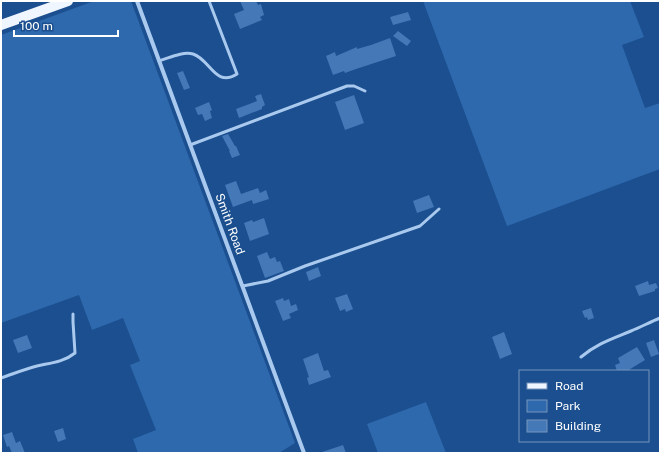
<svg xmlns="http://www.w3.org/2000/svg" width="661" height="454" viewBox="0 0 661 454" font-family="'Public Sans',sans-serif">
	<style>
		.green { fill: #2e69ad }
		.building { fill: #4478b7 }
		.lines { fill: none; stroke-linecap: round; stroke-linejoin: round }
		.service { stroke: #a9c9ee; stroke-width: 3 }
		.minor { stroke: #a9c9ee; stroke-width: 4 }
		.primary { stroke: #f0f6ff; stroke-width: 10 }
		.labels { text-anchor: middle; dominant-baseline: central; stroke-width: 3; stroke-linejoin: round; paint-order: stroke }
		.street-label { font-size: 12px; fill: #fff; stroke: #1b4f8f }
	</style>
	<rect width="100%" height="100%" fill="#1b4f8f"/>
	<path class="green" d="M94 1H131L295 443 279 453H138L133 439 156 430 130 365 140 361 123 318 92 330 79 295 1 323V35Z
		M423 1H630L644 37 622 45 645 108 660 103V169L507 226Z
		M426 402 446 453H378L367 424Z"/>
	<path class="building" d="M240 1H256L258 5 261 4 264 15 260 17 262 20 240 29 234 14 244 10Z
		M408 12 411 20 393 25 390 17Z
		M398 31 411 41 407 46 393 36Z
		M390 38 396 56 356 69 345 73 344 71 333 75 326 56 335 52 336 56 357 47V49L371 45Z
		M183 71 190 88 184 90 177 73Z
		M261 94 265 105 262 107V109L239 118 236 109 257 101 255 96Z
		M354 95 364 123 345 130 335 102Z
		M209 102 212 110 210 111 212 118 205 121 202 114 198 115 195 108Z
		M228 134 235 146H236L240 155 232 158 229 151H230L222 136Z
		M236 181 241 194 258 188 260 193 266 190 269 199 253 204 252 200 233 207 225 185Z
		M429 195 434 207 417 213 413 201Z
		M264 218 269 234 250 241 244 223 252 220 253 222Z
		M267 252 270 259 275 257 277 262 280 261 284 271 265 278 257 256Z
		M318 267 321 276 309 281 306 272Z
		M648 281 649 285 656 283 658 288 655 289V291L639 296 635 286Z
		M347 294 353 309 346 312 345 309 340 311 335 298Z
		M283 298 284 301 289 299 291 306 296 304 298 310 289 314 291 318 283 321 275 301Z
		M591 308 594 318 588 320 587 317 585 318 582 311Z
		M504 332 512 354 500 359 492 337Z
		M27 335 32 348 18 353 13 340Z
		M654 340 659 354 651 357 646 343Z
		M637 347 645 360 627 371H617L615 365 620 363 618 358Z
		M318 353 324 371 328 370 331 377 309 385 307 378 309 377 303 359Z
		M63 428 66 439 58 442 54 431Z
		M12 432 16 443 20 441 25 453H12L9 446 7 447 3 435Z
		M343 445 346 453H322V452Z"/>
	<g class="lines">
		<path class="service" d="M159 61C169 58 183 51 193 54 210 59 215 88 237 74L209 1
			M190 145 347 86H354L365 91
			M243 286 268 281 305 266 420 226 439 209
			M581 357C598 343 612 339 631 331 641 327 650 322 660 318
			M1 378C13 374 25 369 37 366 50 363 64 362 75 353L73 322V314"/>
		<path class="minor" d="M137 1 304 453"/>
		<path class="primary" d="M1 25 68 1"/>
	</g>
	<g class="labels">
		<g class="street-label">
			<text transform="translate(230 224) rotate(70)">Smith Road</text>
		</g>
	</g>
	<rect width="661" height="454" fill="none" stroke="#ffffff" stroke-width="4"/>
	<rect x="519" y="370" width="130" height="72" fill="#1b4f8f" stroke="#7695bc"/>
	<rect x="527" y="383" width="20" height="6" fill="#f0f6ff" stroke="#7695bc"/>
	<text x="555" y="390" font-size="12" fill="#ffffff">Road</text>
	<rect x="527" y="400" width="20" height="12" fill="#2e69ad" stroke="#7695bc"/>
	<text x="555" y="410" font-size="12" fill="#ffffff">Park</text>
	<rect x="527" y="420" width="20" height="12" fill="#4478b7" stroke="#7695bc"/>
	<text x="555" y="430" font-size="12" fill="#ffffff">Building</text>
	<path d="M14 30v6h104v-6" fill="none" stroke="#ffffff" stroke-width="2"/>
	<text x="20" y="30" font-size="12" fill="#ffffff" stroke="#1b4f8f" stroke-width="3" paint-order="stroke">100 m</text>
</svg>
